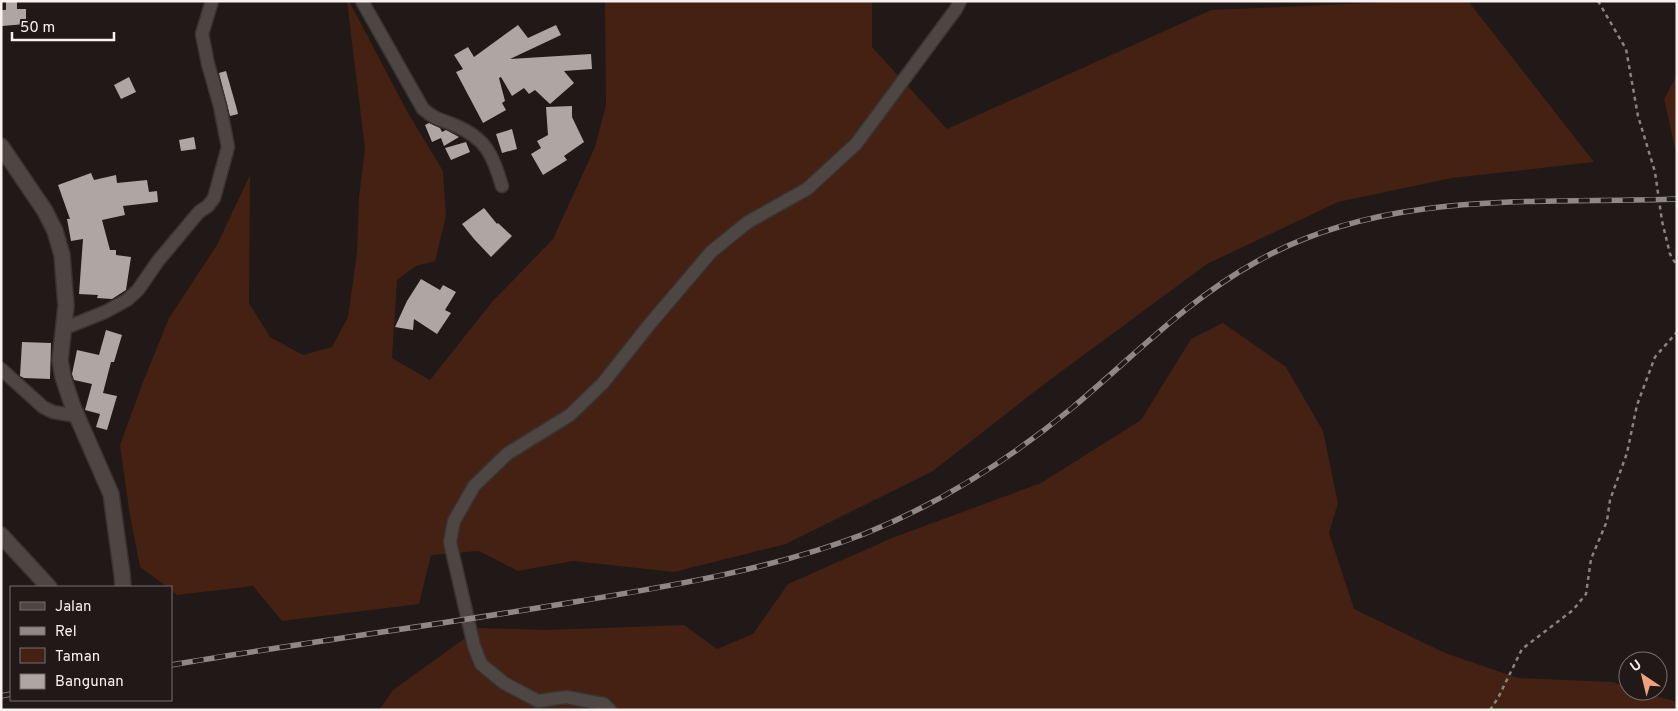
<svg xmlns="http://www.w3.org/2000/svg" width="1678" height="711" viewBox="0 0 1678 711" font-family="Overpass,sans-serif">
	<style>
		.green { fill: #442112 }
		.building { fill: #aea6a2 }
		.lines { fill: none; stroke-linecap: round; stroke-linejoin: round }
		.minor-casing { stroke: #393433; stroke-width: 15 }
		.tertiary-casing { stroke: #393433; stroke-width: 18 }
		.path { stroke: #898381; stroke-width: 2.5; stroke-dasharray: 4 4; stroke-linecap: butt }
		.minor { stroke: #4d4643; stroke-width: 12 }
		.tertiary { stroke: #4d4643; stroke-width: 15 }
		.rail-casing { stroke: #8e8886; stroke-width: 5.5 }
		.rail { stroke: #201917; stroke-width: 4; stroke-dasharray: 11; stroke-linecap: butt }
	</style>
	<rect width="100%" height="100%" fill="#201917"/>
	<path class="green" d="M347 1H349L408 113 443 171 446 216 435 261 416 266 397 280 392 358 430 380 492 302 553 239 595 147 606 105 605 1H872V47L947 129 1211 10 1414 1H1468L1594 162 1452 178 1338 202 1207 264 1043 385 933 471 786 544 674 572 573 561 518 571 479 551 431 555 419 604 282 621 253 586 177 595 171 590V587H167L140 567 130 516 120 445 143 382 169 318 217 245 250 175 249 303 270 337 303 355 332 347 348 317 357 252 359 197 365 149Z
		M1677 75V157L1664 99Z
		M1223 323 1286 367 1323 431 1338 503 1329 533 1354 609 1445 653 1518 678 1613 682 1628 687V691H1640L1677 702V710H379L393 690 479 628 546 630 684 625 717 649 753 634 788 584 892 538 1041 483 1141 420 1191 339Z"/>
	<path class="building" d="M6 1H17V9H26V24L2 26 1 10H6Z
		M518 25 528 38 556 25 561 35 510 59 591 54 592 69 564 71 574 83 550 104 535 90 529 94 524 88 512 96 501 77 499 78 505 101 502 103 506 110 483 123 456 72 463 69 454 55 468 47 474 57Z
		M226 71 236 106 238 114 230 116 219 73Z
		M129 77 136 92 121 99 114 85Z
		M572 106V117L584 142 564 156 567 160 543 175 531 154 541 148 537 141 548 135 546 107Z
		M429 123 440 128 442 132 446 130 459 137 444 146 441 138 432 142 425 125Z
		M512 129 517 149 502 153 496 134Z
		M194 137 196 149 181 151 179 140Z
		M466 142 470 152 451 160 445 148Z
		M91 173 94 180 116 175 117 183 147 180 149 192 157 191 158 202 123 206 125 215 102 220 110 250H116V255L131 257 126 290 112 299 97 298 98 295 79 294 83 239 71 241 67 219H70L58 185Z
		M484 208 497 224 498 223 512 236 491 257 474 239 462 224Z
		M421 279 440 290 443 285 456 292 445 310 451 313 437 334 414 319 413 330 395 327 407 301Z
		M106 330 122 335 114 362H111L103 393 117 396 107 430 96 427 100 414 85 410 92 384 74 380 72 374 77 350 99 355Z
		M22 342 51 343 50 379 24 378 20 376Z"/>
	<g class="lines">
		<defs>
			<path id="minor" d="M362 1 423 109C436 120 440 119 454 125 486 138 493 155 502 186
				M65 328 105 312 127 300 138 290 158 261 199 212 208 206 214 198 228 147 220 106 208 64 202 34 212 1
				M1 369 43 407 53 412 77 416
				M610 710 604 704 566 697 538 701 504 683 481 664 474 646 450 542 454 521 474 486 507 454 570 415 603 383 649 325 711 252 748 222 807 189 856 144 956 9 960 1"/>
			<path id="tertiary" d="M1 146 45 211 55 231 62 255 66 306 60 360 63 377 73 407 111 494 122 574 123 587
				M1 535 49 587"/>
		</defs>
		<use href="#minor" class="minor-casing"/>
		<use href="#tertiary" class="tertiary-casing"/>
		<path class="path" d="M1598 1 1626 49 1638 116 1655 172 1662 221 1670 254 1677 266
			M1490 710 1498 698 1522 649 1573 610 1586 594 1591 559 1607 521 1610 500 1627 453 1637 405 1655 357 1677 332"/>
		<use href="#minor" class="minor"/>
		<use href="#tertiary" class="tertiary"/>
		<defs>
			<path id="rail" d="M171 665C307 642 444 624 580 601 676 585 773 569 864 534 939 504 1010 459 1072 408 1132 358 1187 300 1256 262 1384 189 1536 204 1677 199
				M1 696 11 694"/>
		</defs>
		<use href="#rail" class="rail-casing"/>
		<use href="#rail" class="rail"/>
	</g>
	<rect width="1678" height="711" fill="none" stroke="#f7f2f0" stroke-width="5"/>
	<rect x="10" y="586" width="162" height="115" fill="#201917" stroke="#76706e"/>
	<rect x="20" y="602" width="25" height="8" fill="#4d4643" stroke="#76706e"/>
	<text x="55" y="611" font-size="15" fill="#f7f2f0">Jalan</text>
	<rect x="20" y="627" width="25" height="8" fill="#8e8886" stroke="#76706e"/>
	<text x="55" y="636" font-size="15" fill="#f7f2f0">Rel</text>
	<rect x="20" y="648" width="25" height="15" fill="#442112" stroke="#76706e"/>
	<text x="55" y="661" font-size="15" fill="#f7f2f0">Taman</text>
	<rect x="20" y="674" width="25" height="15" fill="#aea6a2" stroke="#76706e"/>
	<text x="55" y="686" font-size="15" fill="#f7f2f0">Bangunan</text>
	<g transform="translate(1643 676) rotate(325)"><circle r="24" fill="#201917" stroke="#76706e"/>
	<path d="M0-4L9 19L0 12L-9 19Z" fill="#f2a17e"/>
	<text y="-8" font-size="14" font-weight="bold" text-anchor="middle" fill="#f7f2f0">U</text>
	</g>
	<path d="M12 32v8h102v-8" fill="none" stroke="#f7f2f0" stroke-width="2.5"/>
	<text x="20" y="32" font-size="15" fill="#f7f2f0" stroke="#201917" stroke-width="4" paint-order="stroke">50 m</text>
</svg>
